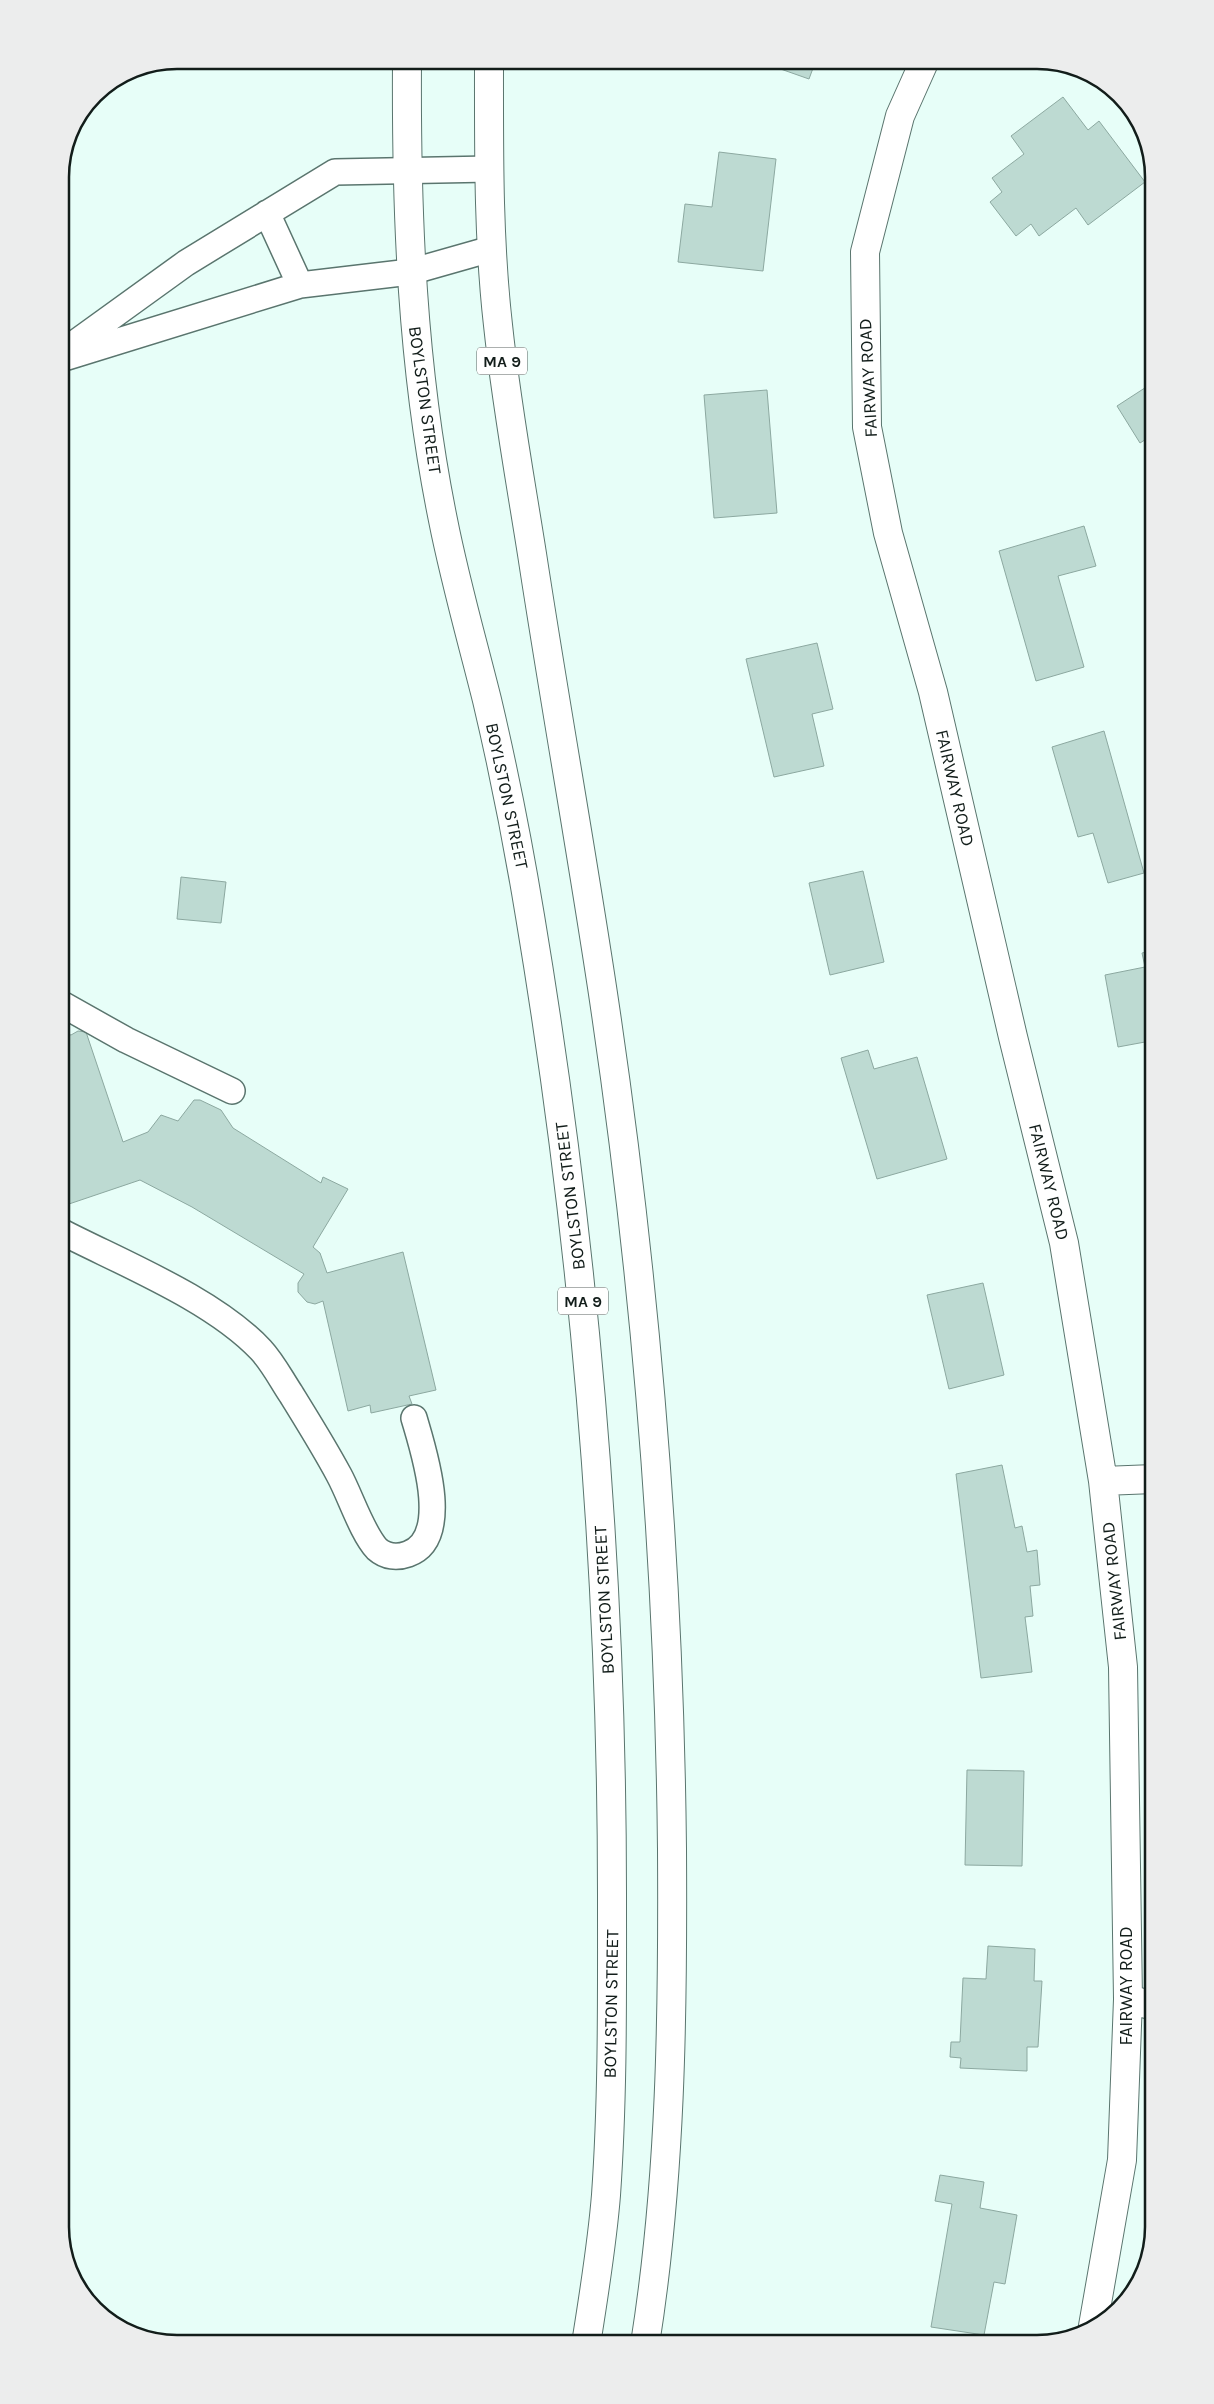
<svg xmlns="http://www.w3.org/2000/svg" width="1214" height="2404" viewBox="0 0 1214 2404" font-family="Karla,sans-serif">
	<style>
		.building { fill: #bddad2; stroke: #8ca8a0 }
		.lines { fill: none; stroke-linecap: round; stroke-linejoin: round }
		.service-casing { stroke: #5a756e; stroke-width: 28 }
		.minor-casing { stroke: #5a756e; stroke-width: 30 }
		.trunk-casing { stroke: #5a756e; stroke-width: 30 }
		.service { stroke: #fff; stroke-width: 25 }
		.minor { stroke: #fff; stroke-width: 28 }
		.trunk { stroke: #fff; stroke-width: 28 }
		.labels { text-anchor: middle; dominant-baseline: central; stroke-width: 4.5; stroke-linejoin: round; paint-order: stroke }
		.shield { fill: #fff; stroke: #59615f; stroke-width: 1 }
		.shield-label { font-size: 16px; font-weight: bold; fill: #121d1a }
		.street-label { font-size: 18px; fill: #121d1a; stroke: #fff }
		.rim { fill: none; stroke: #121d1a; stroke-width: 2.5 }
	</style>
	<rect width="100%" height="100%" fill="#e7fef8"/>
	<path class="building" d="M755 60H816L809 79Z
		M1063 97 1088 130 1099 121 1145 182 1088 225 1076 208 1039 236 1031 224 1016 236 990 202 1002 192 992 178 1024 154 1011 136Z
		M719 152 776 159 763 271 678 262 685 204 712 207Z
		M1154 382V434L1140 443 1117 406Z
		M767 390 777 513 714 518 704 395Z
		M1084 526 1096 566 1058 576 1084 667 1036 681 999 551Z
		M817 643 833 709 812 714 824 766 774 777 746 659Z
		M1104 731 1144 873 1108 883 1093 833 1078 837 1052 747Z
		M863 871 884 962 830 975 809 883Z
		M181 877 226 882 221 923 177 919Z
		M1154 950V1093L1145 1042 1118 1047 1105 975 1145 967 1142 953Z
		M78 1031 86 1032 123 1142 148 1132 161 1115 178 1121 194 1100H200L221 1110 233 1128 321 1183 323 1177 348 1189 313 1247 320 1253 327 1273 403 1252 436 1390 409 1396 412 1404 371 1413 370 1405 348 1411 323 1301 315 1304 307 1302 298 1292V1283L304 1274 192 1207 140 1180 69 1204 60 1175V1032L71 1035Z
		M868 1050 874 1069 917 1057 947 1159 877 1179 841 1058Z
		M1154 1242V1259L1146 1254Z
		M983 1283 1004 1375 949 1389 927 1295Z
		M1002 1465 1015 1528 1022 1526 1027 1552 1037 1550 1040 1585 1030 1586 1033 1616 1025 1617 1032 1672 981 1678 956 1474Z
		M967 1770 1024 1771 1022 1866 965 1865Z
		M988 1946 1035 1949 1034 1981H1042L1038 2047H1027V2071L960 2068 961 2058 950 2057 951 2042H960L963 1978 986 1979Z
		M940 2175 984 2182 980 2208 1017 2215 1005 2284 994 2282 984 2335 931 2327 952 2204 935 2201Z"/>
	<g class="lines">
		<defs>
			<path id="service" d="M267 213 300 285
				M60 354 186 263 335 172 490 169
				M67 357 300 285 410 272 491 249
				M60 1003 126 1040 232 1091
				M60 1231C122 1263 213 1299 261 1350 273 1363 281 1379 291 1394 307 1420 324 1447 339 1475 350 1495 362 1533 377 1549 386 1557 397 1558 408 1554 453 1538 423 1449 414 1418"/>
			<path id="minor" d="M925 60 900 116 865 252 867 427 888 533 933 692 1013 1037 1064 1243 1103 1481 1123 1667 1128 1999 1122 2160 1093 2326
				M1103 1481 1154 1479
				M1128 1999 1154 2006"/>
			<path id="trunk" d="M407 60C406 215 412 368 443 520 455 581 472 640 487 700 504 772 518 843 530 916 584 1239 612 1567 612 1894 612 1994 613 2095 606 2195 602 2245 594 2294 586 2344
				M489 60C489 148 488 237 498 325 506 402 520 478 532 554 554 698 580 842 602 987 645 1272 669 1560 672 1849 673 2015 671 2180 645 2344"/>
		</defs>
		<use href="#service" class="service-casing"/>
		<use href="#minor" class="minor-casing"/>
		<use href="#trunk" class="trunk-casing"/>
		<use href="#service" class="service"/>
		<use href="#minor" class="minor"/>
		<use href="#trunk" class="trunk"/>
	</g>
	<g class="labels">
		<g class="shield">
			<rect x="477" y="347.5" width="50" height="27" rx="4"/>
			<rect x="558" y="1287.5" width="50" height="27" rx="4"/>
		</g>
		<g class="shield-label">
			<text x="502" y="361">MA 9</text>
			<text x="583" y="1301">MA 9</text>
		</g>
		<g class="street-label">
			<text transform="translate(868 378) rotate(-93)">FAIRWAY ROAD</text>
			<text transform="translate(425 400) rotate(82)">BOYLSTON STREET</text>
			<text transform="translate(955 788) rotate(77)">FAIRWAY ROAD</text>
			<text transform="translate(507 796) rotate(78)">BOYLSTON STREET</text>
			<text transform="translate(1049 1182) rotate(76)">FAIRWAY ROAD</text>
			<text transform="translate(570 1196) rotate(-97)">BOYLSTON STREET</text>
			<text transform="translate(1114 1581) rotate(-96)">FAIRWAY ROAD</text>
			<text transform="translate(604 1600) rotate(-93)">BOYLSTON STREET</text>
			<text transform="translate(1126 1986) rotate(-90)">FAIRWAY ROAD</text>
			<text transform="translate(611 2004) rotate(-89)">BOYLSTON STREET</text>
		</g>
	</g>
	<path d="M0 0H1214V2404H0ZM177 69H1037A108 108 0 0 1 1145 177V2227A108 108 0 0 1 1037 2335H177A108 108 0 0 1 69 2227V177A108 108 0 0 1 177 69Z" fill="#eceded" fill-rule="evenodd"/>
	<path class="rim" d="M177 69H1037A108 108 0 0 1 1145 177V2227A108 108 0 0 1 1037 2335H177A108 108 0 0 1 69 2227V177A108 108 0 0 1 177 69Z"/>
</svg>
